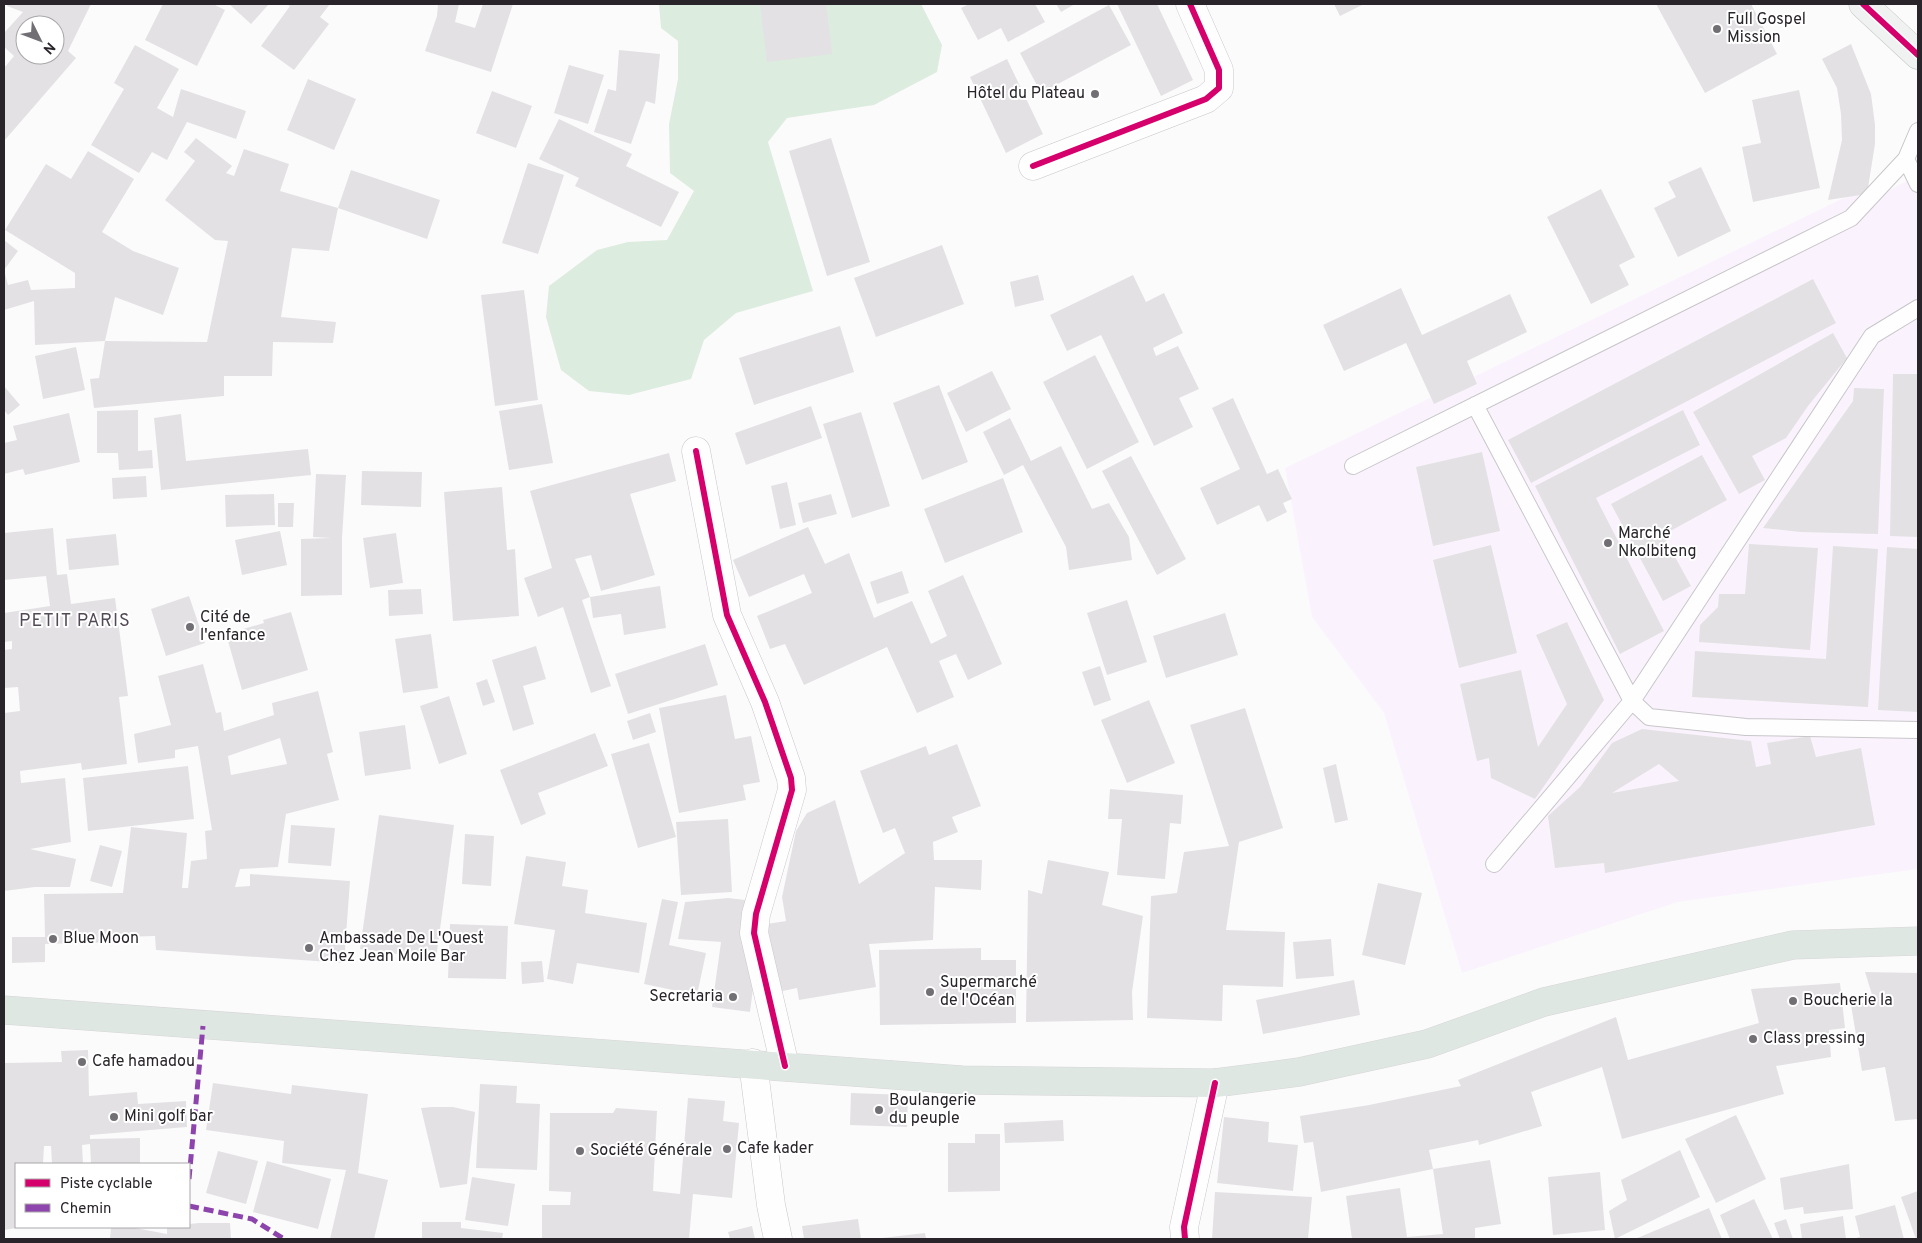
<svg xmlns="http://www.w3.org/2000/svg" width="1922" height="1243" viewBox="0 0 1922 1243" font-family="Overpass,sans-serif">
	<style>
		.built { fill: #faf3fd }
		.green { fill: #dcecdf }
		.building { fill: #e3e1e4; fill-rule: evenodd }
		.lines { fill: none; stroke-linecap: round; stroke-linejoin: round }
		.lane-casing { stroke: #c8c6c9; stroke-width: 18 }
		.street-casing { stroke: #c8c6c9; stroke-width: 29 }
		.secondary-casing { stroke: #c8c6c9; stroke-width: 29 }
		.primary-casing { stroke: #d7d6d8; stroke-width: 29 }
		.lane { stroke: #fffeff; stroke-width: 16 }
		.street { stroke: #fffeff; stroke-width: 28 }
		.secondary { stroke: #eff2f0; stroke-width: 28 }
		.primary { stroke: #dfe7e2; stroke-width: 28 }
		.quiet { stroke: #8e44ad; stroke-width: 5; stroke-dasharray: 10 5; stroke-linecap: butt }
		.cycleway-casing { stroke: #fff; stroke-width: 9 }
		.cycleway { stroke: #d6006c; stroke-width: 6 }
		.poi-dot { fill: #726f74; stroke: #fff; stroke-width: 2 }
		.labels { text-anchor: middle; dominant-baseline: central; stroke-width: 4; stroke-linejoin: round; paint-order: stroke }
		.poi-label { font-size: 16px; fill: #28242a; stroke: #fff; text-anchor: start }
		.neighbourhood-label { font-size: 18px; letter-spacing: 1px; fill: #524a56; stroke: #fff }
	</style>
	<rect width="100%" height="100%" fill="#fcfbfc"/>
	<path class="built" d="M1918 175V869L1678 902 1462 973 1384 713 1312 617 1285 468 1860 190 1886 192Z"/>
	<path class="green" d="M659 4H921L942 45 937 72 874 105 787 118 768 142 813 291 736 313 704 340 691 379 629 395 589 391 561 370 546 317 549 286 597 250 628 242 667 240 694 191 670 173 669 124 678 79V41L661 28Z"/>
	<path class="building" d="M8 4H91L68 51 76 58 4 141V68L14 56 4 47V33L23 12 7 6ZM25 25H55V55H25Z
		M163 4H213L225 10 197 66 145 40Z
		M229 4H269L251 24Z
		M286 4H330L320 17 329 24 294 70 261 46 290 6Z
		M438 4H459L455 22 475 28 483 4H513L491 72 425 51 437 16Z
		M760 4H826L832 54 767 62Z
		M969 4H1035L1045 22 1008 42 1001 28 978 40 961 8Z
		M1056 4H1075L1061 12Z
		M1117 4H1157L1193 80 1161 96Z
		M1334 4H1364L1340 16Z
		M1656 4H1751L1777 54 1705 93Z
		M1109 5 1131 45 1041 93 1020 53Z
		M1851 44 1871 94 1875 125V144L1867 194 1828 200 1842 140 1841 114 1837 88 1822 59Z
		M135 45 179 69 157 108 173 117 181 89 246 111 236 139 187 122 167 160 152 152 139 173 91 145 124 89 114 83Z
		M619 50 660 54 655 104 646 101 631 144 594 132 608 89 616 91Z
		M1007 59 1043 134 1006 153 970 77Z
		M569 65 604 75 588 124 554 113Z
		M308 79 356 99 334 150 287 130Z
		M1799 90 1820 188 1753 202 1742 147 1761 143 1752 100Z
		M492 91 532 106 516 148 476 133Z
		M559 119 632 154 626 166 679 192 661 227 575 186 579 178 539 159Z
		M196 138 232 166 226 173 234 176 244 149 289 164 280 191 338 208 351 170 440 200 427 239 338 208 329 251 292 248 281 317 336 322 333 343 273 342 272 376H224V396L94 408 90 379 99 378 105 341 207 342 228 241 215 240 165 200 195 161 184 152Z
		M831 138 870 262 827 276 789 151Z
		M88 151 134 179 102 232 133 251 179 268 163 315 115 297 105 341 35 345 34 301 4 310V240L18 251 4 270 8 285 28 280 31 290 75 288V273L5 230 46 164 71 179Z
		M528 163 564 175 538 254 502 243Z
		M1701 167 1731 231 1678 257 1654 208 1676 197 1668 182Z
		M1601 189 1635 257 1619 265 1629 285 1591 304 1547 217Z
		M942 245 964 304 876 337 854 278Z
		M1038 275 1044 300 1015 307 1010 282Z
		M1133 275 1146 302 1164 293 1183 333 1153 348 1156 356 1178 346 1199 389 1179 398 1193 427 1154 446 1101 335 1067 351 1050 315Z
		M1813 279 1836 323 1531 483 1508 440Z
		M1401 288 1422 335 1510 294 1527 332 1467 361 1477 384 1434 404 1406 343 1344 371 1323 325Z
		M524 290 538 400 495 406 481 295Z
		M840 326 854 372 754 405 739 358Z
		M1833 333 1847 358 1808 406 1786 438 1752 456 1765 480 1739 494 1693 412Z
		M76 347 85 390 43 399 35 356Z
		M1095 355 1139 442 1087 469 1043 382Z
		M992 371 1011 409 966 432 947 393Z
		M1893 374H1918V537L1890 536Z
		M939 385 968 462 922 480 893 403Z
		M4 386 20 405 8 415 4 410Z
		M1854 388 1884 389 1878 534 1800 532 1763 528 1853 401Z
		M1233 398 1267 474 1278 469 1292 499 1283 503 1287 512 1267 522 1259 505 1217 525 1200 488 1240 469 1212 408Z
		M542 404 553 463 509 470 499 411Z
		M811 406 822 438 746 465 735 433Z
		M138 410V451L152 450 153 468 119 470 118 453H97V411Z
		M1683 410 1700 445 1596 498 1664 631 1620 654 1535 486Z
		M861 412 890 506 852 518 823 424Z
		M69 413 80 462 25 475 23 469 4 474V443L17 440 13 426Z
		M181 414 186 461 308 449 311 475 161 490 154 418Z
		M1010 418 1031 461 1061 446 1092 509 1109 503 1129 537 1132 560 1069 570 1066 547 1023 465 1004 475 983 432Z
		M1482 452 1500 531 1433 546 1416 467Z
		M669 453 676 481 630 494 655 575 601 591 591 555 575 559 590 597 582 600 611 686 591 693 563 607 538 617 524 578 552 568 530 491Z
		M1702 455 1727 500 1663 535 1691 586 1663 601 1611 504Z
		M1131 456 1186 559 1157 575 1102 471Z
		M362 471 422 472 421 507 361 505Z
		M316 474 346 475 342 538V595L301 596V539L331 538 313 537Z
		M146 476 147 497 113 499 112 478Z
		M1003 478 1023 532 945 563 924 509Z
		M787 482 796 525 780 529 771 486Z
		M502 487 507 550 515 549 519 616 453 621 444 492Z
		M274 494 275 525 226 527 225 495Z
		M831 494 837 514 803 523 798 503Z
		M278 503H294L293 527H278Z
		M808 527 825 564 849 553 874 618 912 601 931 644 947 636 928 591 963 575 1002 664 968 680 956 654 939 661 954 697 917 713 887 647 804 685 785 644 770 649 757 616 812 593 804 574 749 597 733 560Z
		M53 528 57 575 67 574 71 604 115 598 128 696 119 697 127 764 82 770 81 763 20 771 21 783 65 778 71 842 30 849 76 859 70 887H35L4 891V713L20 711 18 687 4 688V650L12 649V641L4 642V613L50 606 46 576 4 580V533Z
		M280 531 287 565 242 575 235 540Z
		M396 533 403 583 370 588 363 538Z
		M116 534 119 565 69 570 66 539Z
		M1749 544 1818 548 1810 650 1699 642 1700 625 1718 607 1719 594H1745Z
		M1491 545 1517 653 1459 668 1433 560Z
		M1833 546 1878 549 1868 707 1692 697 1695 651 1826 659Z
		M1887 547 1918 549V712L1878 710Z
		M902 571 909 593 877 604 870 582Z
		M660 586 666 628 624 635 621 614 593 618 590 597Z
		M421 589 423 614 389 616 388 590Z
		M189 596 205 643 166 656 151 609Z
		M1127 600 1147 662 1107 675 1087 613Z
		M291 612 308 670 242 690 226 634 264 623 263 620Z
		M1225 613 1238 655 1166 678 1153 636Z
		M1567 622 1604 700 1535 799 1491 778 1489 758 1477 761 1460 684 1521 670 1538 747 1567 704 1536 635Z
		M431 634 438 688 403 693 395 639Z
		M705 644 718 685 628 714 615 674Z
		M536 646 546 679 523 686 534 724 513 731 492 660Z
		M203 664 216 713 221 712 224 731 274 715 272 703 318 691 333 752 327 754 339 800 286 814 278 867 240 869 235 887 250 886V874L350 881 344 963 156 950 155 936 123 937V942L45 944V962L12 963V937H45L44 894 123 893 131 827 187 833 182 888H188L191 861 207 859 205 831 212 830 198 746 175 750V758L138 763 134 734 171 725 158 676ZM280 738 287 764 231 775 228 756Z
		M1100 666 1111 700 1094 706 1082 672Z
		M487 679 495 702 483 706 476 683Z
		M726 695 735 739 751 736 760 782 743 785 746 800 679 813 659 708Z
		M449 696 467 754 439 764 420 706Z
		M1149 700 1175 763 1127 783 1101 720Z
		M1245 708 1283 828 1239 842 1226 930 1285 932 1283 987 1223 985 1222 1021 1147 1018 1151 896 1177 893 1184 852 1229 846 1190 725Z
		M650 713 656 732 633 740 627 721Z
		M405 725 411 769 365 776 359 732Z
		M1642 729 1751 741 1756 767 1771 764 1767 743 1810 736 1816 757 1861 748 1875 825 1605 873 1604 863 1555 868 1548 816 1580 787 1612 743ZM1659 764 1679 781 1612 793Z
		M595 733 608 766 538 793 546 814 521 825 500 770Z
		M649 743 676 837 638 848 611 754Z
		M957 744 981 806 952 817 958 832 933 842 934 860H982L981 890 935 887 933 940 869 944 876 987 799 1000 797 988 778 992 767 924 786 921 782 897 796 831 807 813 835 800 859 884 905 853 895 828 883 833 860 771 926 746 929 755Z
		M1336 764 1348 820 1335 823 1323 768Z
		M188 766 194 819 88 831 83 778Z
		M1110 789 1183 795 1181 824 1170 823 1165 879 1117 875 1122 819H1108Z
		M379 815 454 825 436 959 360 949Z
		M728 819 732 892 681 895 676 822Z
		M291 825 335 828 331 866 288 863Z
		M465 834 494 836 491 886 462 884Z
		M100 845 122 851 112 887 90 881Z
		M526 856 566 862 562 886 588 890 585 913 647 923 639 973 577 963 573 984 547 979 555 930 514 924Z
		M1048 860 1109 872 1102 905 1143 916 1132 992 1133 1020 1026 1022 1028 890 1042 894Z
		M1378 883 1422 893 1405 965 1362 955Z
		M728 898 754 901 757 957 750 1012 712 1007 721 942 678 939 685 902Z
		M662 899 678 902 669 945 706 953 697 995 644 984Z
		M450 924 508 926 506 979 448 978Z
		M1331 939 1334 976 1296 979 1293 942Z
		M981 948V960H1016V1023L880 1025 879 950Z
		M542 961 544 982 522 984 521 962Z
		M1865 972 1918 973V1119L1895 1121 1885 1067 1862 1071 1851 1005 1874 1001Z
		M1354 980 1360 1015 1263 1034 1256 1000Z
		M1840 983 1845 1028 1829 1030 1831 1057 1776 1066 1784 1094 1622 1139 1602 1067 1531 1092 1542 1126 1479 1145 1478 1140 1429 1150 1433 1169 1321 1192 1313 1142 1304 1143 1300 1116 1369 1105 1461 1086 1458 1080 1616 1017 1628 1060 1759 1023 1751 989Z
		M88 1050 89 1096 137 1092 138 1104 186 1101 187 1127 90 1135V1139L140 1138V1164H91L90 1144 82 1145 83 1164H52L51 1146H44L43 1164H16V1228L4 1230V1063L62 1062 61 1051Z
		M213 1083 291 1094 292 1085 368 1094 358 1173 388 1180 374 1239H330L346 1170 282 1163 284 1141 206 1130Z
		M480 1084 517 1086 516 1103 540 1104 537 1170 476 1168Z
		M851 1093 908 1095 907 1127 850 1125Z
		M688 1098 725 1101 723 1121 739 1123 732 1198 693 1194 689 1239H542V1205H570L571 1192 549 1191 550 1113H613L616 1108 657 1111 653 1191 680 1194Z
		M432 1107H453L475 1112 467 1184 440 1188 421 1108Z
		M1736 1115 1766 1179 1716 1203 1685 1139Z
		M1224 1117 1269 1122 1268 1142 1298 1145 1293 1191 1217 1183Z
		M1063 1120 1064 1141 1005 1143 1004 1123Z
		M975 1134H1000V1191L948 1192V1143H975Z
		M1680 1150 1700 1197 1615 1239 1609 1211 1627 1200 1621 1180Z
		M218 1151 258 1161 246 1204 206 1193Z
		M1490 1160 1501 1224 1475 1228V1239H1352L1346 1196 1400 1188 1407 1237 1443 1234 1433 1169Z
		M267 1161 331 1179 318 1229 253 1212Z
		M1849 1164 1853 1209 1804 1214 1803 1207 1784 1210 1780 1178Z
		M1600 1172 1605 1230 1553 1235 1548 1177Z
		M472 1177 515 1184 508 1226 465 1220Z
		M1918 1191V1239H1916L1901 1197Z
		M1215 1192 1312 1197 1308 1239H1212Z
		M1754 1199 1773 1239H1730L1720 1215Z
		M1895 1205 1904 1239H1852L1860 1237 1855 1216Z
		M1709 1208 1722 1239H1635Z
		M1843 1216 1846 1239H1802L1800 1224Z
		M858 1219 861 1239H804L802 1226Z
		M1786 1219 1793 1239H1780L1774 1223Z
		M422 1222H461V1228L503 1233 502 1239H422Z
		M199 1223H230L231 1239H110L111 1227H130L167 1234V1227H189V1224Z
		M752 1226 755 1239H730L728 1232Z
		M925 1233 926 1239H882V1238Z"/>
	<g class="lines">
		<defs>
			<path id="lane" d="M1918 131 1906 159 1918 184
				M1475 405 1632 701 1649 717 1746 727 1918 730
				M1353 466 1851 218 1906 159
				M1494 864 1632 701 1872 336 1918 308"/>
			<path id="street" d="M1033 166 1206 99 1219 88V70L1190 4
				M696 451 727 615 765 702 791 778 792 790 756 914 754 933 785 1066
				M753 1063 771 1205 778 1239
				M1185 1239 1184 1227 1215 1083"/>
			<path id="secondary" d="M1863 4 1918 55"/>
			<path id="primary" d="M4 1010 962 1080 1215 1083 1299 1072 1427 1044 1544 1002 1793 945 1918 941"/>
		</defs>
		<use href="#lane" class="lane-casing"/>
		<use href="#street" class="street-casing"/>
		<use href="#secondary" class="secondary-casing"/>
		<use href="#primary" class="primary-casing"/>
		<use href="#lane" class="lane"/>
		<use href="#street" class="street"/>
		<use href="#secondary" class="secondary"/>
		<use href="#primary" class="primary"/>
		<path class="quiet" d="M189 1179 203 1026
			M189 1206 252 1219 284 1239"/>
		<defs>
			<path id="cycleway" d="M1863 4 1918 55
				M1033 166 1206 99 1219 88V70L1190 4
				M696 451 727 615 765 702 791 778 792 790 756 914 754 933 785 1066
				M1185 1239 1184 1227 1215 1083"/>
		</defs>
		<use href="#cycleway" class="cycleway-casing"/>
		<use href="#cycleway" class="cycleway"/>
	</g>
	<g class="poi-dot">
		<circle cx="1717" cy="29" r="5"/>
		<circle cx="1095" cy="94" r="5"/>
		<circle cx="1608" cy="543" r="5"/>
		<circle cx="190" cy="627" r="5"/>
		<circle cx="53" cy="939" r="5"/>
		<circle cx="309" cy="948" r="5"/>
		<circle cx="930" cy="992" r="5"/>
		<circle cx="733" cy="997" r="5"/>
		<circle cx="1793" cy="1001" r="5"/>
		<circle cx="1753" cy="1039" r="5"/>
		<circle cx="82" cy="1062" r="5"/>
		<circle cx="879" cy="1110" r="5"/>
		<circle cx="114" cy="1117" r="5"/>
		<circle cx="727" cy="1149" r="5"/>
		<circle cx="580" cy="1151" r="5"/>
	</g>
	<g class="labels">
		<g class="poi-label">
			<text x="1727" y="20">Full Gospel<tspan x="1727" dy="18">Mission</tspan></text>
			<text x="1085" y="94" text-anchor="end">Hôtel du Plateau</text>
			<text x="1618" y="534">Marché<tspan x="1618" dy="18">Nkolbiteng</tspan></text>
			<text x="200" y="618">Cité de<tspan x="200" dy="18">l'enfance</tspan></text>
			<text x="63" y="939">Blue Moon</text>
			<text x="319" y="939">Ambassade De L'Ouest<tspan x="319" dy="18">Chez Jean Moile Bar</tspan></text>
			<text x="940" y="983">Supermarché<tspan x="940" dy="18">de l'Océan</tspan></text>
			<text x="723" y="997" text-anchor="end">Secretaria</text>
			<text x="1803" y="1001">Boucherie la</text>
			<text x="1763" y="1039">Class pressing</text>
			<text x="92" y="1062">Cafe hamadou</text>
			<text x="889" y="1101">Boulangerie<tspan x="889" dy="18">du peuple</tspan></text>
			<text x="124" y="1117">Mini golf bar</text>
			<text x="737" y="1149">Cafe kader</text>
			<text x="590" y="1151">Société Générale</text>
		</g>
		<g class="neighbourhood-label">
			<text x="75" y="621">PETIT PARIS</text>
		</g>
	</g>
	<rect width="1922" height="1243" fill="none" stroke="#28242a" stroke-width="10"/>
	<rect x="15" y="1163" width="175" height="65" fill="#ffffff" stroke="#a9a7aa"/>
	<rect x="25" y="1179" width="25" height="8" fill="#d6006c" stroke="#a9a7aa"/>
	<text x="60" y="1188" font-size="15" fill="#28242a">Piste cyclable</text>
	<rect x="25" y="1204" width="25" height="8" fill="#8e44ad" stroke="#a9a7aa"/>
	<text x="60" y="1213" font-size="15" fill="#28242a">Chemin</text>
	<g transform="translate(40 40) rotate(132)"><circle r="24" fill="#ffffff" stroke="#a9a7aa"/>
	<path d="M0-4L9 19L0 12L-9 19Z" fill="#726f74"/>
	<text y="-8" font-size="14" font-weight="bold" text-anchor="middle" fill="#28242a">N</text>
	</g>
</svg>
